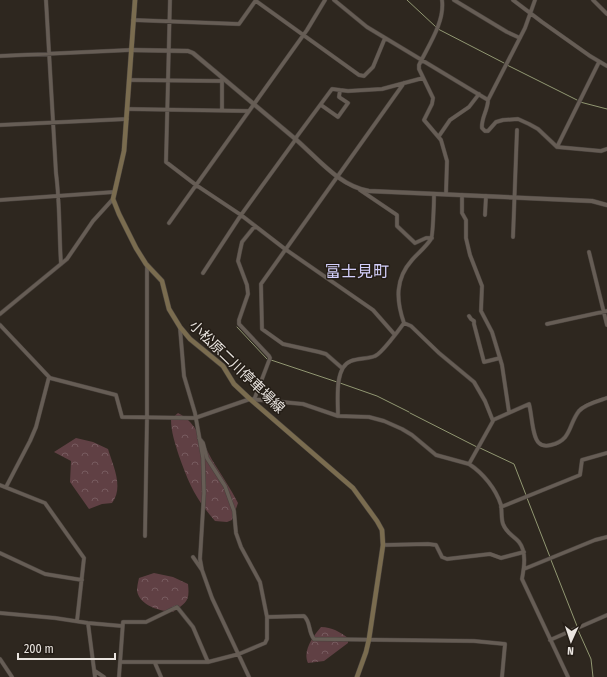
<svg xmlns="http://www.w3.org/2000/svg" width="607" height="677" viewBox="0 0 607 677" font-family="'Fira Sans Condensed','Noto Sans JP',sans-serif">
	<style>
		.forest { fill: url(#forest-crowns) }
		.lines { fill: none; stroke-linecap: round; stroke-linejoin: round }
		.stream { stroke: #919772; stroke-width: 1 }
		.minor-casing { stroke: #49423d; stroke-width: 4.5 }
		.tertiary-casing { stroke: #49423d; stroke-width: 5 }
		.secondary-casing { stroke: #49423d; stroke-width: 5.5 }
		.minor { stroke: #665d55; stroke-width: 3.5 }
		.tertiary { stroke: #665d55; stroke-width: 4 }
		.secondary { stroke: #7a6c4f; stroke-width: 4.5 }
		.labels { text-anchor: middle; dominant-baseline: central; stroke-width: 3; stroke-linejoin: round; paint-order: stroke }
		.street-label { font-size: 14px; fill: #eae5e0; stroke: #241d16 }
		.quarter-label { font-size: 16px; fill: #d3cffa; stroke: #241d16 }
	</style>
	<defs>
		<pattern id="forest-crowns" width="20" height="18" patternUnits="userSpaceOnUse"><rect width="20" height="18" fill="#604044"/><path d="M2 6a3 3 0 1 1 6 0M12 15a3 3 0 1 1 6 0" fill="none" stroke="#775b5f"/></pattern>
	</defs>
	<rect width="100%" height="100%" fill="#2e271f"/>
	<path class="forest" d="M178 413C198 423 203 445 214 463 222 476 231 489 238 503L232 520 227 522 215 521C195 498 189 484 179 456 175 443 171 432 171 419Z
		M76 438 93 442 108 449C113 466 124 487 112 503L102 504 89 509 70 482 71 461 54 452Z
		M154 573 173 577 188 584C190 602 186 602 173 612 160 611 140 606 137 591 137 587 138 582 139 578Z
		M321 627C332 627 340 632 348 638V643L324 661 308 663C302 651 314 635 321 627Z"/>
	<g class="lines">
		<path class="stream" d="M407 0 436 27
			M438 29 504 63
			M507 65 577 100
			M580 102 607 109
			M237 327 267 359
			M271 360 337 382
			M340 383 377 396 409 412
			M410 413 477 447
			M480 448 514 464 526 495
			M527 498 550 557
			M551 560 577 626
			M578 630 591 659 593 677"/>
		<defs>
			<path id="minor" d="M46 0 56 173C60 203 59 233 61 264
				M170 0 166 162 196 185 241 215 285 249 373 310 395 335
				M334 0 367 27 488 100
				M442 0C445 22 428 46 419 65V69L433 98 432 104 424 120 441 140 447 161 446 194
				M454 0 507 32 520 38
				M513 0 542 22 590 56 607 66
				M535 0 525 28 488 100C488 110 481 118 482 128L485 131H488L496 122 503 120 518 119 529 124 538 129 557 147 601 151 607 149
				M593 0 607 14
				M256 1 359 75 364 76 373 67 385 38
				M133 20 239 24 256 0
				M0 56 130 50
				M129 80 222 81
				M321 105 338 117 348 103 339 97 340 90
				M128 109 248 111
				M222 110V79
				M0 125 127 119
				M439 136 450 120 469 107 479 94
				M295 139 332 89 348 91 382 89 423 78
				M557 147 599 62
				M360 190 397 215V226L415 243 426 238H432
				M462 195V213L466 220V238L470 255 482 286 481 311 492 332 502 365 509 412
				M0 200 114 192
				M485 215 486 196
				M169 223 307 30 325 0
				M513 237 517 130
				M589 252 607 325
				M203 273 241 215 296 139
				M0 314 67 259 93 221 113 199
				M469 316 471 319 474 321V324L484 362 500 358
				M404 323 411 326 439 353 474 382 485 401 493 421 469 464
				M404 323C396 300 395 279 412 260 418 253 426 247 431 239 433 236 434 201 434 194
				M547 324 607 311
				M0 325 50 378 116 395 122 417 195 418 250 399 303 404 338 416 369 417 384 421 402 429 412 435 436 455 469 464C483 473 496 489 501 505 502 511 501 518 503 524 507 534 513 535 519 542 527 552 524 568 522 579L568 677
				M180 328 184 376 195 413 203 458 204 493 200 559 202 570
				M342 368 326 354 319 352 283 344 262 329 261 284 404 83
				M254 400 270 358 269 356 239 324V320L248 294 247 285 238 261 240 251 242 242 255 226
				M338 416C338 401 334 367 351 361 359 358 368 359 375 356 381 354 399 330 404 323
				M493 420 529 404C532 414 532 437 539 443 542 446 547 446 551 445 572 440 568 425 579 411 585 404 598 401 607 398
				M0 485 45 503 84 558 77 621
				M6 487 30 441 36 427 49 377
				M501 507 580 475 582 460 607 453
				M145 536 147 418V265
				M383 545 428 544 436 545 442 557 447 559 490 554 501 558 524 552
				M0 553 45 574 82 580
				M193 557 202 570 212 598 249 677
				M524 569 595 540 607 537
				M0 613 55 618 88 623 122 626
				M267 617 304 616C311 622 308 632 314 639L474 641 505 644 502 677
				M88 623 95 677
				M550 640 607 615
				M0 659 12 677
				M120 662H208L239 654 265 643 267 639V617L260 582 241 547 236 533 234 511 225 486 207 458 203 443 199 438
				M155 663 161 677
				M95 671 104 677
				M119 677 123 622H146L177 607 193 627 208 662"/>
			<path id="tertiary" d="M130 50 188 51 193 53C226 81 260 109 293 137 316 156 338 186 369 191L592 201 607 205"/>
			<path id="secondary" d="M135 0 124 151 113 199 119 214 136 248 146 264 162 281 169 309 180 327 190 339 223 366 234 384 250 399 353 488 377 521 382 530 383 545 369 639 366 652 357 677"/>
		</defs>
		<use href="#minor" class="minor-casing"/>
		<use href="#tertiary" class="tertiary-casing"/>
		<use href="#secondary" class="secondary-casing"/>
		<use href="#minor" class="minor"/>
		<use href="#tertiary" class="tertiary"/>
		<use href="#secondary" class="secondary"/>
	</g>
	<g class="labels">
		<g class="street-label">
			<text transform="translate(237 367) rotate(44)">小松原二川停車場線</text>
		</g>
		<g class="quarter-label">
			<text x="357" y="271">富士見町</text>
		</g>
	</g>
	<g transform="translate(571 641) rotate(183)" stroke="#241d16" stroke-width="3" paint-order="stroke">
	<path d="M0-3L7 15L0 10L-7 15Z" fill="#eae5e0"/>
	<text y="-6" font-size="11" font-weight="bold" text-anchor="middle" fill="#eae5e0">N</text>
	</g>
	<path d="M18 653v6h97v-6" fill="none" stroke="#eae5e0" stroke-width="2"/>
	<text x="24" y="653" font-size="12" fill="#eae5e0" stroke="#241d16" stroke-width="3" paint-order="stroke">200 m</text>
</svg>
